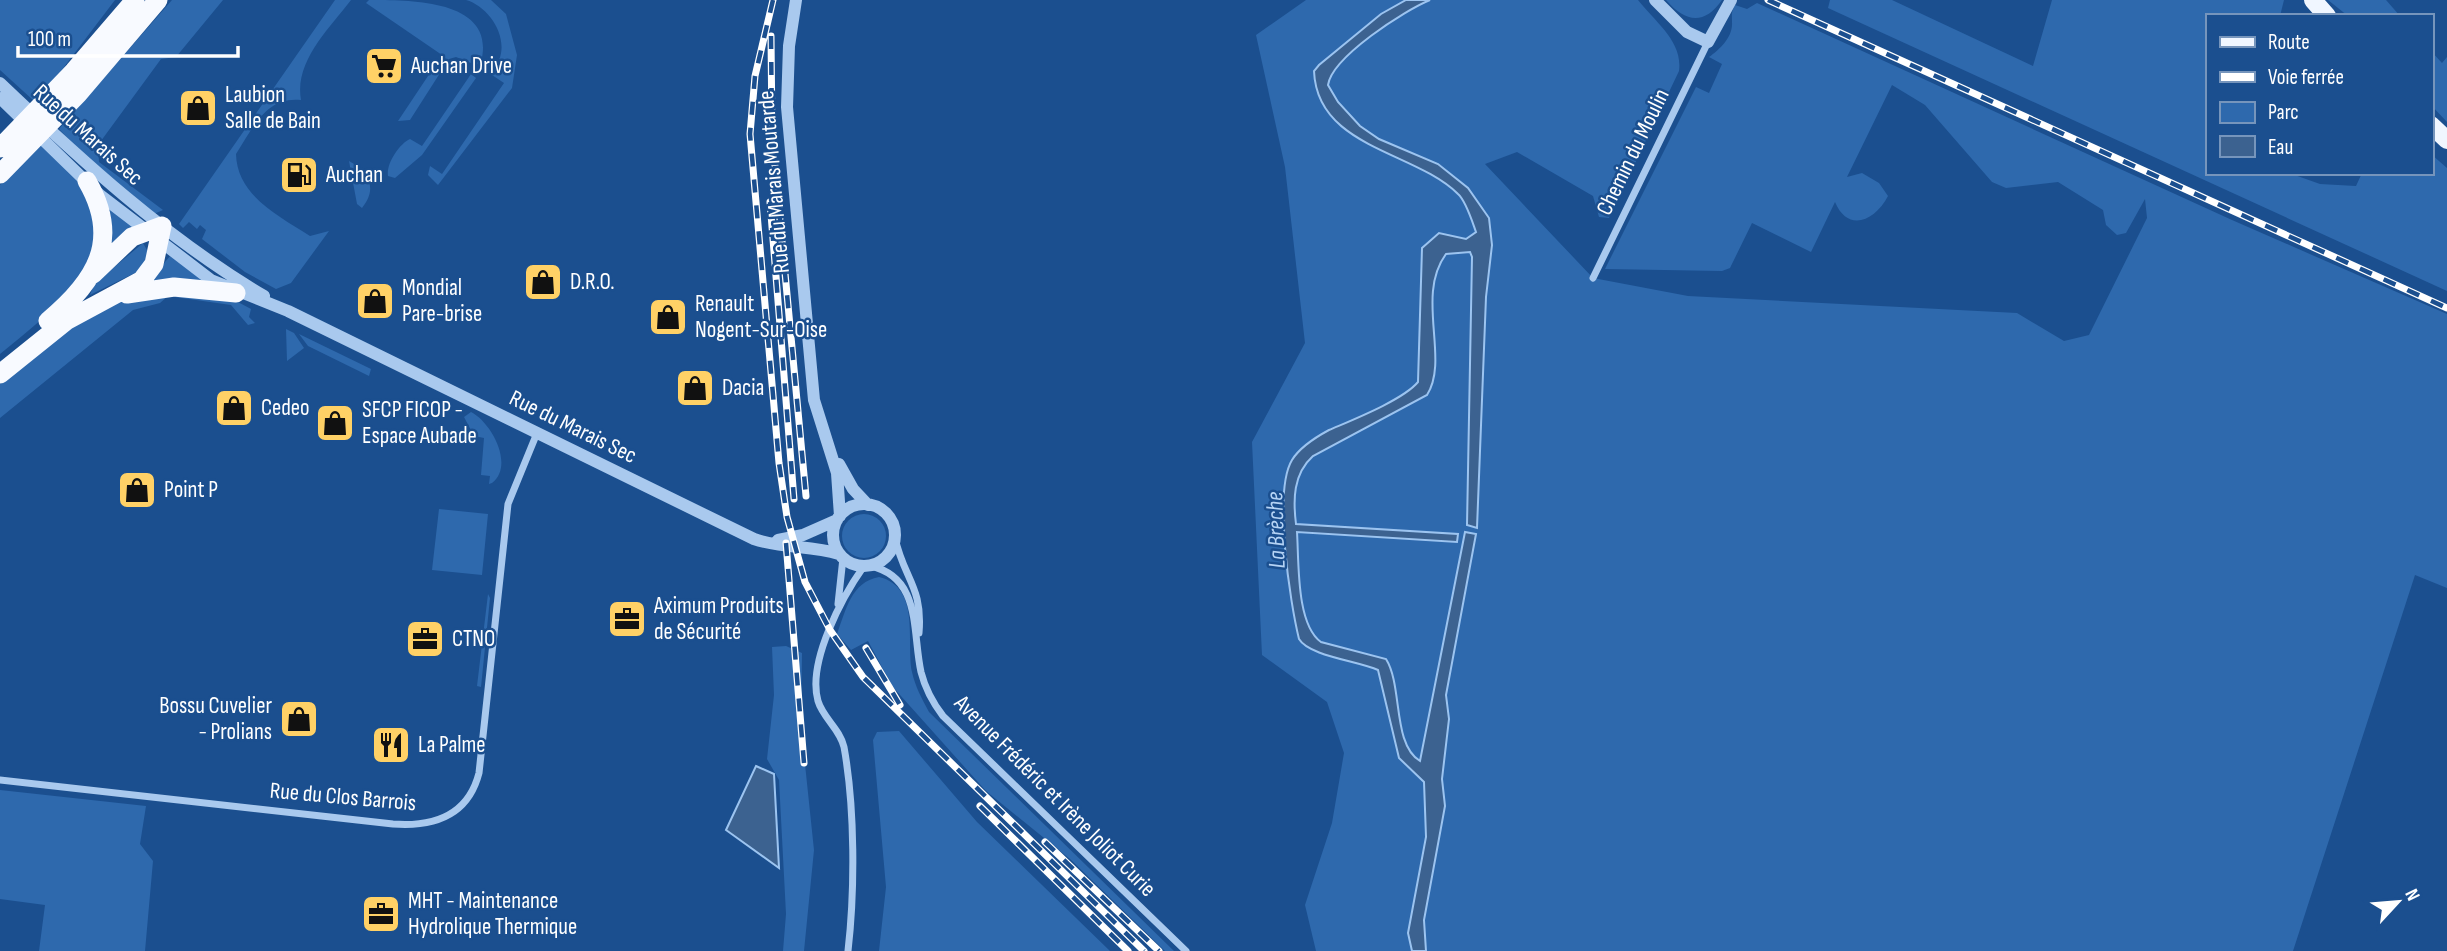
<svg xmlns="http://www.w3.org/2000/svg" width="2447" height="951" viewBox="0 0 2447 951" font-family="'Sofia Sans Condensed',sans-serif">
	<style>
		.green { fill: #2e69ad }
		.water { fill: #3c6290; stroke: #9cc4f0; stroke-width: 2 }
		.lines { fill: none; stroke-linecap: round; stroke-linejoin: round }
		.minor { stroke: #a9c9ee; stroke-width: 7 }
		.tertiary { stroke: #a9c9ee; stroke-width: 12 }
		.primary { stroke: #f0f6ff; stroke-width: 18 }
		.trunk { stroke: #f8faff; stroke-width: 19 }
		.rail-casing { stroke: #fff; stroke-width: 7 }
		.rail { stroke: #1b4f8f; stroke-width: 4.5; stroke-dasharray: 13; stroke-linecap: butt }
		.labels { text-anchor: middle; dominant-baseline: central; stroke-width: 5; stroke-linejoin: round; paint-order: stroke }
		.poi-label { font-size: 23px; fill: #fff; stroke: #1b4f8f; text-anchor: start }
		.street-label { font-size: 23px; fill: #fff; stroke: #1b4f8f }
		.water-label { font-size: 24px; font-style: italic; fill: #b5d3f5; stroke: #1b4f8f }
	</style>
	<rect width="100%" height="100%" fill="#1b4f8f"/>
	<path class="green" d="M0 0H115L61 71 34 101 0 70Z
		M172 0H223L176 57 161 59 98 145 99 162 163 210 154 214 103 175 59 129Z
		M335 0H351C330 28 294 61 301 100 266 96 253 128 236 154 237 196 279 216 310 236L329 231 291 283 276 289 245 272 202 239 206 230 200 225 197 229 189 222 183 228 179 224Z
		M369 0C413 0 497 0 481 62L476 65 456 57 449 59 410 120 398 121 442 55 366 3Z
		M466 0H491L506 14 517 55 512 88 438 185 428 175 430 166 442 174 504 83 492 75C493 68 497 66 499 60 509 36 488 6 466 0Z
		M1306 0H1638C1655 22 1683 41 1679 71L1609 218 1599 217 1593 196 1517 152 1485 164 1593 278 1688 296 2017 313 2064 341 2089 335 2147 218 2145 199 2126 233 2117 235 2106 225 2103 210 2058 182 2006 188 1992 182 1925 105 1892 85 1847 177 1862 173 1879 183 1888 196C1875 221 1848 233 1835 202L1811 252 1752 223 1730 268 1722 271 1605 269 1696 87 1709 93 1722 64 1709 57C1720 49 1733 37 1732 22 1732 14 1731 13 1735 5L1747 9 1757 3 2232 220 2447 314V588L2415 575 2293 951H1316L1305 905 1332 823 1344 753 1327 702 1262 655 1252 442 1305 343 1285 167 1256 35Z
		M1666 0H1722C1704 26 1685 22 1666 0Z
		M1830 0H1892L2033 66 2052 0H2284L2280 16H2207V173H2289L2320 184 2356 186 2362 173H2431V154L2447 168V291L1828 8Z
		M2328 0H2386L2400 16H2348Z
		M2431 51 2442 63 2447 57V122L2431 105Z
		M471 74 476 78 422 155 395 178 388 176C386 164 399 144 410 139L422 146Z
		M41 141C52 152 66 163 75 175 132 253 55 309 0 354V185Z
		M349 161C369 172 378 188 362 208L357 204Z
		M110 209 134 227 110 244 108 210Z
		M143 243 148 252 143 269 90 295 94 284Z
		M170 256 204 280 153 284 150 280Z
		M151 293 236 301 251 309 249 317 255 323 248 325 231 305 168 296 160 303 133 310 0 418V384L65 332 116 301Z
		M286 329 294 333 304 348 287 361Z
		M299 334 371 369 369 376 308 346Z
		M471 412C491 422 515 465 492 483L489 484 490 476 481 475 484 438 474 436 464 417Z
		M439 509 488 514 482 575 432 570Z
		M842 536a22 22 0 1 1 44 0a22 22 0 1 1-44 0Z
		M879 577C921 587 906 641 912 672 915 686 922 699 929 712L1174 951H1165L1070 859 986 791 892 686 868 641 851 650 837 634C846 610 851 582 879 577Z
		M488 594 490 598 481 687 477 686Z
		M786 646 802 653 801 726 814 850 804 951H783L786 914 779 780 767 759 774 695 772 647Z
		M899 731 977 822 1110 951H879L886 887 873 740 877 732Z
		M0 790 146 806 140 844 153 861 145 951H39L45 905 0 899Z"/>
	<path class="water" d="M1406 0H1430C1405 10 1332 57 1328 85L1338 102 1360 126 1379 139 1438 164 1468 188 1489 218 1492 245 1486 297 1477 528 1467 525 1472 257 1470 252 1446 254C1415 296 1450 359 1427 395L1313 456C1293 474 1293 500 1296 524L1458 534 1457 542 1297 532C1299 562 1296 624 1321 642L1386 659C1403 686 1392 744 1420 761L1465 532 1476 534 1446 695 1449 719 1442 779 1445 806 1424 920 1426 951H1412L1408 933 1426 837 1424 782 1399 758 1378 670C1358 661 1309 656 1299 639 1290 603 1273 491 1292 460 1300 447 1316 437 1329 430 1352 420 1403 400 1418 382L1422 248 1439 233 1466 239 1476 232C1472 221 1466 201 1458 194 1415 151 1317 148 1314 71L1319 65 1381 14Z
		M756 766 774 774 779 868 726 830Z"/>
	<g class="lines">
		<path class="minor" d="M1593 278 1708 42
			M895 538C904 579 923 587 919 633
			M870 566C922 577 912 632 921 672 925 688 933 703 943 716L1186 951
			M838 604 843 558
			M0 780 393 824C433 827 468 816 479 773L508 504 537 433
			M848 951C855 890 855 808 844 747 840 729 823 718 818 701 807 662 842 597 864 566"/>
		<path class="tertiary" d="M796 0 789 46 787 107 814 400 837 473 840 516
			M1655 0 1687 32 1708 42 1731 0
			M0 83C83 162 166 238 264 296
			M0 98 100 195 211 280 288 311 754 539C782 549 811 545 839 554
			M839 464 853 489 868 505
			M833 535a31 31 0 1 1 62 0a31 31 0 1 1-62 0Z
			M778 540 803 535 837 520"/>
		<path class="primary" d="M2313 0 2327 16
			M2431 125 2447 140"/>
		<path class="trunk" d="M0 148 74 71 135 0
			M0 174 78 94 158 0
			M127 294 174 287 236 293
			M48 321C95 282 122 241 87 181
			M0 374 66 321 142 280 154 264 162 226 132 237 93 274"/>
		<defs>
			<path id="rail" d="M773 0 755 76 750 134 779 463 787 517 805 582 830 630 863 677 1144 951
				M1768 0 2447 308
				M771 36 772 135 806 496
				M770 202 794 499
				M786 543 804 763
				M866 648 900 705
				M980 806 1128 951
				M1045 842 1159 951"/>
		</defs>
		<use href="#rail" class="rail-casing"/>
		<use href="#rail" class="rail"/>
	</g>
	<defs>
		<symbol id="supermarket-square" viewBox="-11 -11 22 22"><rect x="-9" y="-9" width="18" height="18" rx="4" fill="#ffd166" stroke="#1b4f8f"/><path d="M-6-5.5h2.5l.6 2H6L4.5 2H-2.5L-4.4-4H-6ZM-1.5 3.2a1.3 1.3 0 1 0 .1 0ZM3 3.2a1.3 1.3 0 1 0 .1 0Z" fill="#111"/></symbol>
		<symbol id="shop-square" viewBox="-11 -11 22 22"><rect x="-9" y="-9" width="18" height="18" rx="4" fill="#ffd166" stroke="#1b4f8f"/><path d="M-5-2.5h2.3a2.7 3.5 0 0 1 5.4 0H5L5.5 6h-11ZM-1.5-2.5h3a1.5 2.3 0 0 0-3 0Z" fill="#111"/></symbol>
		<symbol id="fuel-square" viewBox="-11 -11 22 22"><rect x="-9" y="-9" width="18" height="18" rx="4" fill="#ffd166" stroke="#1b4f8f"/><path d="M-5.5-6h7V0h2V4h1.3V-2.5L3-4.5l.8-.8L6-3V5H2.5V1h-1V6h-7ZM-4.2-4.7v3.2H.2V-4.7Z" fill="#111"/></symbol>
		<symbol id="office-square" viewBox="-11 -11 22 22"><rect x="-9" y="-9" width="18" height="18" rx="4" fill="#ffd166" stroke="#1b4f8f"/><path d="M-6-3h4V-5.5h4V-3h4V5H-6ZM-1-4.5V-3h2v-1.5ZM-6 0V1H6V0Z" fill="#111"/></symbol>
		<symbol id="restaurant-square" viewBox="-11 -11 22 22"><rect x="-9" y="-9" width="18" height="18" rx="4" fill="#ffd166" stroke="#1b4f8f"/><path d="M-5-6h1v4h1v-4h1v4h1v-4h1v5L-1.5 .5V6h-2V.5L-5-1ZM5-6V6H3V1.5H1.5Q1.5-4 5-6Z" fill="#111"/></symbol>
	</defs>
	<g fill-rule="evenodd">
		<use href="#supermarket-square" x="362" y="44" width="44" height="44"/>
		<use href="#shop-square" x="176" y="86" width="44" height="44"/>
		<use href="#fuel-square" x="277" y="153" width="44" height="44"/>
		<use href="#shop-square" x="521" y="260" width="44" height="44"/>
		<use href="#shop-square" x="353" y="279" width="44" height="44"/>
		<use href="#shop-square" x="646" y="295" width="44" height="44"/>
		<use href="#shop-square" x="673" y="366" width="44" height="44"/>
		<use href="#shop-square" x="212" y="386" width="44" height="44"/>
		<use href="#shop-square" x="313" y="401" width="44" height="44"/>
		<use href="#shop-square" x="115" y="468" width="44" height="44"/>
		<use href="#office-square" x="605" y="597" width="44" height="44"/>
		<use href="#office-square" x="403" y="617" width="44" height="44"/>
		<use href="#shop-square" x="277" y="697" width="44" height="44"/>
		<use href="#restaurant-square" x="369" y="723" width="44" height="44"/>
		<use href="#office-square" x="359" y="892" width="44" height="44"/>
	</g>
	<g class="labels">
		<g class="poi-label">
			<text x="411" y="66">Auchan Drive</text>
			<text x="225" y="95">Laubion<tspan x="225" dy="26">Salle de Bain</tspan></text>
			<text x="326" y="175">Auchan</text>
			<text x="570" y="282">D.R.O.</text>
			<text x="402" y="288">Mondial<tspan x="402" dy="26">Pare-brise</tspan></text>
			<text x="695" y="304">Renault<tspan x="695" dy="26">Nogent-Sur-Oise</tspan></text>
			<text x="722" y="388">Dacia</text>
			<text x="261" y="408">Cedeo</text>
			<text x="362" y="410">SFCP FICOP -<tspan x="362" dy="26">Espace Aubade</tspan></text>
			<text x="164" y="490">Point P</text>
			<text x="654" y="606">Aximum Produits<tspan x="654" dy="26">de Sécurité</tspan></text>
			<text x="452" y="639">CTNO</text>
			<text x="272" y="706" text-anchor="end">Bossu Cuvelier<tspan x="272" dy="26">- Prolians</tspan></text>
			<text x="418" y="745">La Palme</text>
			<text x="408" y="901">MHT - Maintenance<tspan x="408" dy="26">Hydrolique Thermique</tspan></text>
		</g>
		<g class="street-label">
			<text transform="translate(88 135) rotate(42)">Rue du Marais Sec</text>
			<text transform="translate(1633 152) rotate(-64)">Chemin du Moulin</text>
			<text transform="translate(774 182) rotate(-95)">Rue du Marais Moutarde</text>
			<text transform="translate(573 427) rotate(26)">Rue du Marais Sec</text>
			<text transform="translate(1055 796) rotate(45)">Avenue Frédéric et Irène Joliot Curie</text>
			<text transform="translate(343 797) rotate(5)">Rue du Clos Barrois</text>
		</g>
		<g class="water-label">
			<text transform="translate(1276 530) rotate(-92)">La Brèche</text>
		</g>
	</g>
	<rect x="2206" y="14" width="228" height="161" fill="#1b4f8f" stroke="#7695bc" stroke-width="2"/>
	<rect x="2220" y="37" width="35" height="10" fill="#f0f6ff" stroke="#7695bc" stroke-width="2"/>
	<text x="2268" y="49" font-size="21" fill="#ffffff">Route</text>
	<rect x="2220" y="72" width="35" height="10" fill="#ffffff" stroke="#7695bc" stroke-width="2"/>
	<text x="2268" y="84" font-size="21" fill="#ffffff">Voie ferrée</text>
	<rect x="2220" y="102" width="35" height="21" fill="#2e69ad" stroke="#7695bc" stroke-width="2"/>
	<text x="2268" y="119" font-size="21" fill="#ffffff">Parc</text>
	<rect x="2220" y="136" width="35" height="21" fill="#3c6290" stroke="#7695bc" stroke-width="2"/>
	<text x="2268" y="154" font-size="21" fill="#ffffff">Eau</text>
	<g transform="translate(2398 902) rotate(64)" stroke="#1b4f8f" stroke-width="5" paint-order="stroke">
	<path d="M0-5L12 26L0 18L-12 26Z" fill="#ffffff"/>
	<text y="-10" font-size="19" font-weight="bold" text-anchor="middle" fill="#ffffff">N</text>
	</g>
	<path d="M18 46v10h220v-10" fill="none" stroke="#ffffff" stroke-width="3.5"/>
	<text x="28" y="46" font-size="21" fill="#ffffff" stroke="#1b4f8f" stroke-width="5" paint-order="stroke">100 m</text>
</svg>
